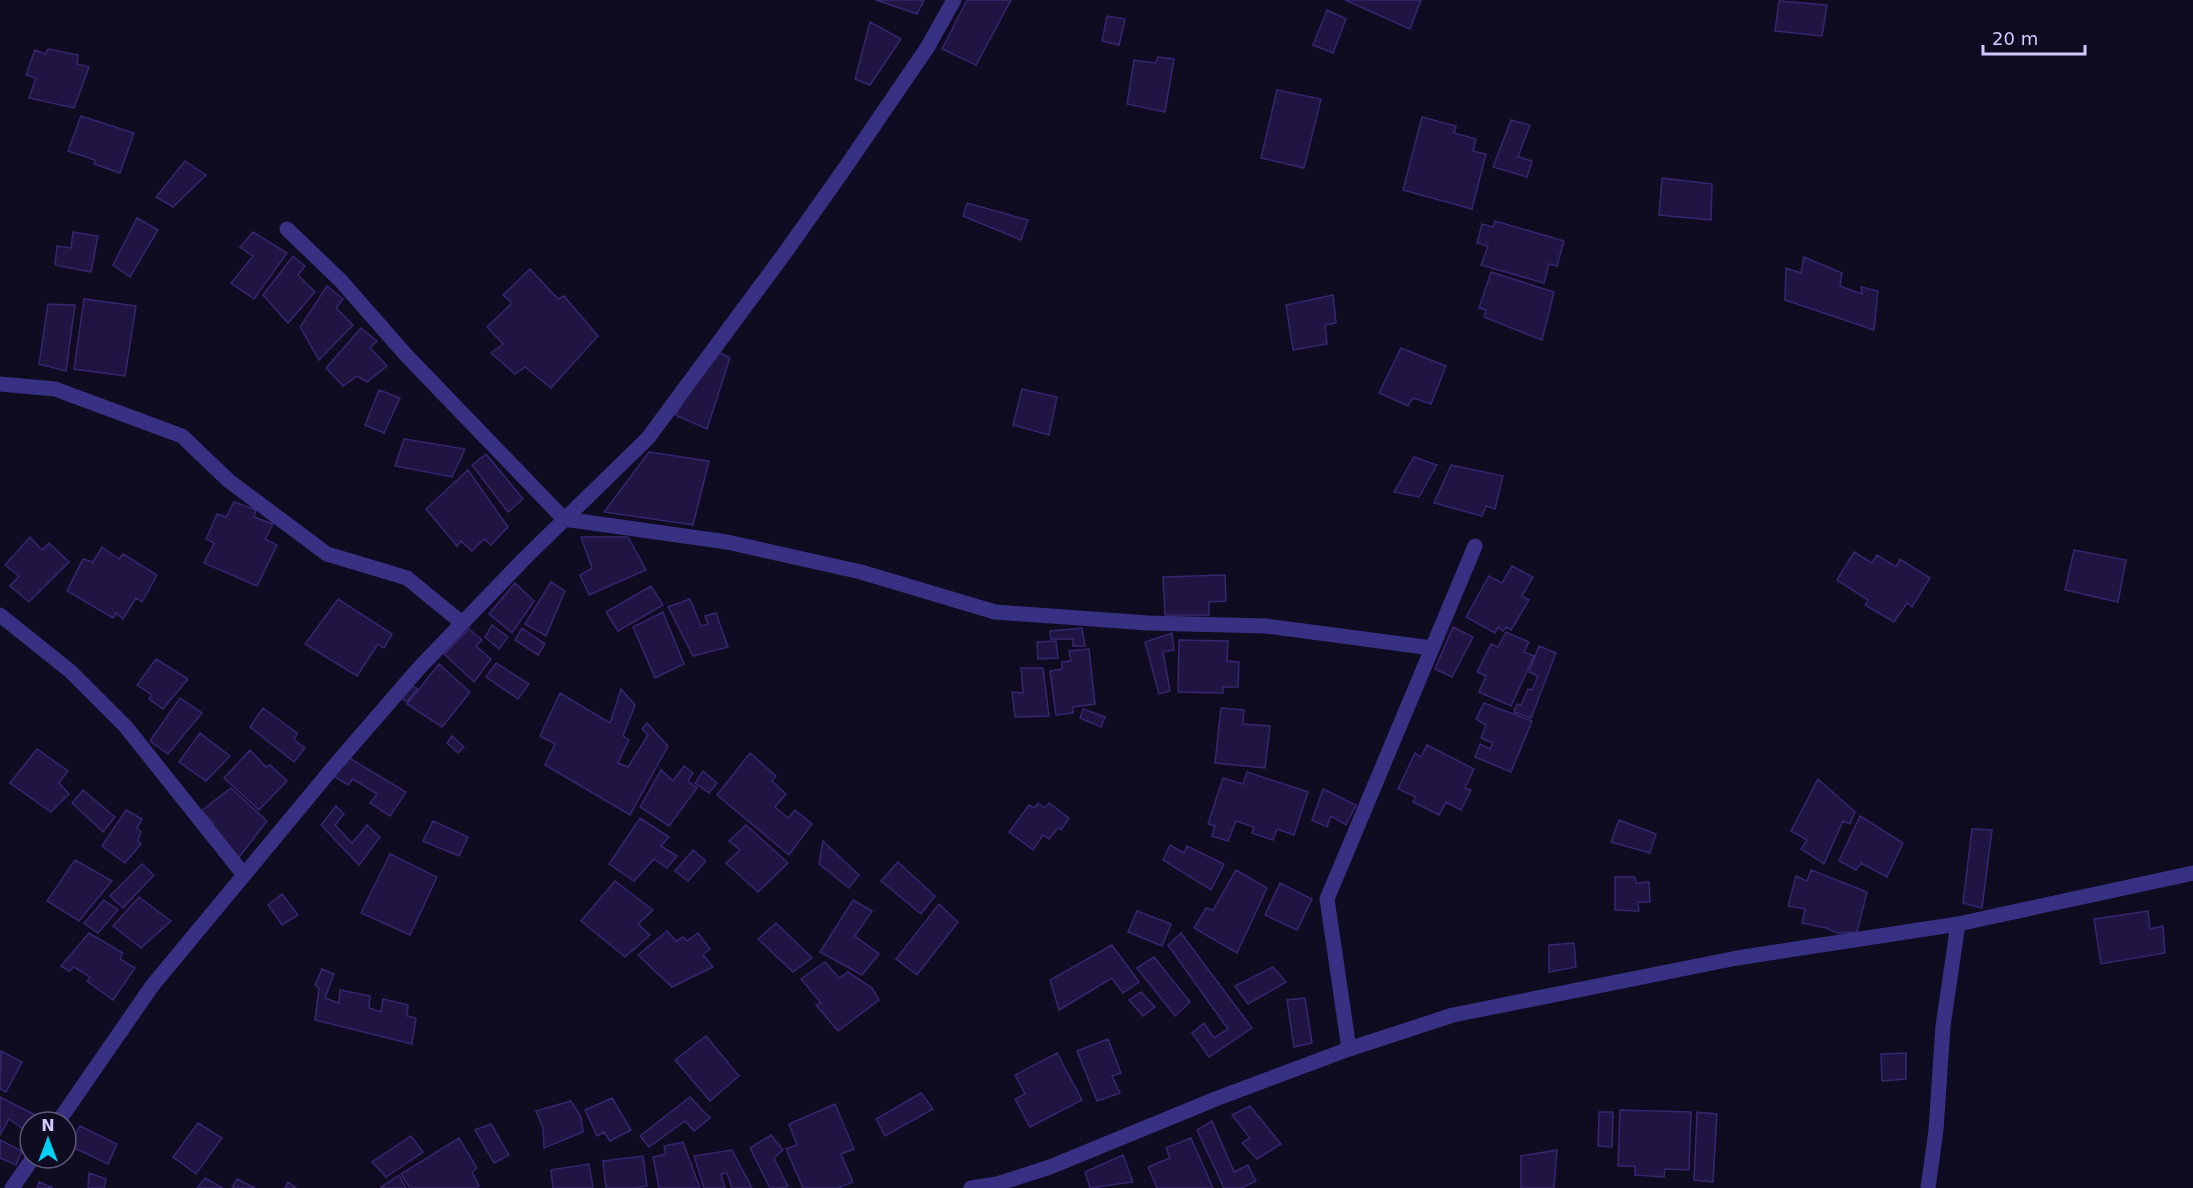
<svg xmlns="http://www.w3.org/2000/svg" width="2193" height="1188" viewBox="0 0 2193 1188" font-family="'DejaVu Sans',sans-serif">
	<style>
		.building { fill: #201542; stroke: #372570; stroke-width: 1.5 }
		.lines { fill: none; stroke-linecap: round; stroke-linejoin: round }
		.street { stroke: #383183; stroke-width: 15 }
	</style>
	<rect width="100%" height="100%" fill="#0f0b20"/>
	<path class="building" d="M876 0H924L917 14Z
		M967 0H1011L976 65 942 49Z
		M1345 0H1421L1410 29Z
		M1779 1 1827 5 1822 36 1775 31Z
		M1327 10 1346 19 1333 53 1313 45Z
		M1107 16 1125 19 1119 45 1102 41Z
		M870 22 901 39 870 85 855 79Z
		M48 49 78 55 77 64 89 67 74 108 29 98 36 78 26 75 35 50 45 54Z
		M1158 57 1174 59 1165 112 1127 104 1134 60 1155 63Z
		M1277 90 1321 99 1304 168 1261 158Z
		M81 116 134 133 120 173 94 164 95 160 68 151Z
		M1422 117 1456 126 1454 133 1476 139 1473 151 1486 154 1472 209 1403 190Z
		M1511 120 1530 125 1518 157 1532 161 1527 177 1493 167Z
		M185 161 206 175 173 207 156 197Z
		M1662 178 1712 184 1711 220 1659 215Z
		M967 203 1028 220 1021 240 963 216Z
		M137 218 158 230 130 277 113 265Z
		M1495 221 1564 241 1557 266 1549 264 1544 283 1481 265 1488 246 1477 243 1482 224 1493 227Z
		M73 232 98 236 91 272 55 265 57 246 71 248Z
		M253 232 287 253 254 299 231 283 253 256 240 247Z
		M293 256 305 266 298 275 315 292 288 323 263 295Z
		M1804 257 1842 273 1840 286 1862 294 1861 287 1878 291 1874 330 1785 300 1786 268 1801 273Z
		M530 269 558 299 564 296 598 336 551 388 525 367 515 374 491 353 503 344 487 327 512 303 503 295Z
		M1491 272 1554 292 1542 340 1484 317 1486 310 1479 308Z
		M327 286 343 299 336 308 353 325 319 360 300 327Z
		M1333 295 1336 323 1325 325 1327 344 1293 350 1286 305Z
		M84 299 136 306 125 376 74 369Z
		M48 304 75 305 66 371 39 364Z
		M361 328 377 341 370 348 387 366 367 382 357 376 343 386 326 368Z
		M1401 348 1446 366 1431 404 1413 398 1408 406 1379 393Z
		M716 351 730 358 707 429 675 415Z
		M1022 389 1057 397 1049 435 1013 425Z
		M379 390 400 398 384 433 365 425Z
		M404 439 465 449 452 477 395 466Z
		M649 452 709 461 693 525 604 512Z
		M486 454 523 499 508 512 472 465Z
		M1414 457 1437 465 1419 497 1394 492Z
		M1451 465 1503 476 1495 509 1486 506 1482 516 1434 503Z
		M468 470 508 527 491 545 484 539 472 551 461 541 457 546 426 509Z
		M234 502 256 510 254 517 273 524 265 539 277 545 257 586 204 563 214 543 206 539 217 514 226 517Z
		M30 537 42 550 49 543 69 562 29 602 10 586 19 576 5 565Z
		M581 537H628L646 570 589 595 580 575 592 568Z
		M102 547 119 559 123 554 157 575 142 602 136 598 123 619 116 613 113 618 67 591 83 559 93 562Z
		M2074 550 2126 560 2118 602 2065 590Z
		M1854 552 1872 563 1877 555 1896 567 1900 559 1930 578 1912 607 1907 603 1894 622 1865 605 1868 600 1837 580Z
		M1512 566 1533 577 1522 596 1529 600 1511 630 1506 627 1503 631 1498 627 1495 633 1466 617 1489 576 1502 583Z
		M1225 575 1226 601 1209 602V615H1165L1163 577Z
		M551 582 565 591 546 636 525 624Z
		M515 583 534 601 512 633 489 614Z
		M651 586 663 605 618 631 606 612Z
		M338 599 392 634 384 648 378 644 357 676 305 644Z
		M690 599 701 626 708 624 705 616 716 613 728 647 693 656 668 607Z
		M663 612 684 664 655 678 633 627Z
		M492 625 508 637 499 649 485 637Z
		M1453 627 1473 637 1452 677 1435 669Z
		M522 628 545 644 538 655 515 640Z
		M1082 628 1085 646H1073V639H1051L1050 631Z
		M469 629 482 640 476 646 491 659 474 682 444 654Z
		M1506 632 1529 642 1524 652 1534 656 1511 706 1479 692 1486 676 1477 672 1491 644 1498 647Z
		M1172 633 1174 650 1163 652 1170 691 1159 694 1145 642Z
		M1179 640 1228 641 1227 661 1239 662 1238 687H1223V693L1178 692Z
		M1056 641 1058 658 1038 659 1037 642Z
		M1539 646 1556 653 1531 718 1514 712 1517 704 1521 705 1528 689 1532 690 1538 676 1529 672Z
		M1089 649 1095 704 1073 707V713L1056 715 1050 671 1062 669V662L1071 661 1069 651Z
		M156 659 188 679 163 709 149 699 152 695 137 685Z
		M496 663 529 684 518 699 486 677Z
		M439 664 470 692 442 727 407 704Z
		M1021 668H1043L1049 716 1015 717 1012 692 1023 693Z
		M408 682 417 689 407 702 398 695Z
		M621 689 635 705 623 736 629 740 618 763 628 767 648 735 642 729 647 723 668 746 630 815 545 765 555 744 540 736 560 693 610 723Z
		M180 698 202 713 168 754 150 741Z
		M1484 703 1532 721 1511 772 1475 757 1480 744 1490 749 1493 743 1481 738 1486 725 1476 719Z
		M263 708 297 733 294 740 305 748 294 762 250 727Z
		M1221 708 1244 710 1243 724 1270 726 1265 768 1215 763Z
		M1083 709 1105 717 1101 727 1080 718Z
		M200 733 230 756 206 781 179 762Z
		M452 736 464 747 458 753 447 743Z
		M1427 745 1474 769 1465 788 1471 790 1461 810 1446 802 1439 815 1413 802 1416 797 1398 789 1415 753 1421 757Z
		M37 749 68 771 59 783 69 794 51 812 10 783Z
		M250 750 266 767 270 765 287 781 259 810 224 778Z
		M750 753 776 776 772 781 786 794 775 807 788 818 795 810 812 824 789 855 717 795Z
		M346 756 406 792 390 816 370 803 377 794 353 779 348 785 332 775Z
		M684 766 693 773 688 781 697 788 669 826 640 807 661 770 673 781Z
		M703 771 717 783 709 793 695 783Z
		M1247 772 1308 792 1294 835 1277 829 1273 840 1252 833 1254 827 1236 821 1228 841 1212 836 1215 826 1208 824 1223 778 1243 784Z
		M1818 779 1855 812 1850 824 1843 821 1824 864 1801 849 1807 840 1791 831Z
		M231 788 267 821 236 861 210 828 214 824 201 811Z
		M1323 789 1356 805 1346 825 1331 816 1327 827 1312 820Z
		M83 790 115 817 103 832 72 803Z
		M1038 803 1045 808 1049 803 1069 818 1061 830 1058 828 1049 839 1043 835 1033 850 1009 832 1029 805 1034 808Z
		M336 806 344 814 335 825 352 843 367 825 380 837 359 865 321 825Z
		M126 810 142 819 137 828 141 832 138 840 141 844 125 863 102 846Z
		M1860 816 1903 843 1887 877 1861 863 1856 870 1839 861Z
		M640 818 669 837 661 846 677 856 667 868 654 859 634 881 609 864Z
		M1619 820 1656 834 1650 853 1611 842Z
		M433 821 468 837 459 856 423 841Z
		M746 825 788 863 758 892 726 863 740 850 729 841Z
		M1972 829 1992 830 1982 908 1963 903Z
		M823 841 859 875 849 888 819 864Z
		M1170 845 1184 853 1187 846 1224 864 1211 890 1163 860Z
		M693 850 706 861 688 881 675 871Z
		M390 854 437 877 410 935 361 913Z
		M75 860 112 881 79 921 47 901Z
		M898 862 935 896 921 914 881 881Z
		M142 864 154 875 123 908 110 896Z
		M1236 870 1267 888 1237 953 1194 928 1206 908 1213 910Z
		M1811 870 1867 892 1857 932 1837 933 1826 928 1802 923 1805 909 1788 906 1796 876 1807 881Z
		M1615 877H1635L1636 883 1649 882 1650 902H1638L1639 911 1615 910Z
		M615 881 653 910 638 924 650 935 625 957 581 921Z
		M1280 883 1312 899 1297 930 1265 915Z
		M282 894 298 915 282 925 268 905Z
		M139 897 171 921 141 948 113 926Z
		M104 900 118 910 98 933 84 923Z
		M853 900 872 911 855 936 879 954 862 975 820 952Z
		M939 904 958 922 917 975 896 959Z
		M1137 911 1171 924 1162 946 1128 932Z
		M2148 911 2150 929 2163 926 2165 953 2101 964 2094 919Z
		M776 923 812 958 793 972 758 939Z
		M667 931 676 941 683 937 687 941 698 933 710 949 703 955 713 967 672 987 638 955Z
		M89 933 123 953 120 959 135 968 113 1000 87 981 90 977 74 967 69 971 61 966Z
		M1181 933 1252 1028 1209 1057 1192 1033 1204 1023 1214 1038 1228 1029 1168 945Z
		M1574 943 1576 967 1549 972V945Z
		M1112 945 1139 982 1123 993 1112 978 1059 1010 1050 980Z
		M1154 957 1190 1002 1175 1016 1137 968Z
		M825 962 839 978 848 972 872 988 879 1000 838 1031 816 1005 821 1003 801 979Z
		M1273 967 1286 982 1248 1004 1235 986Z
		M322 969 334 974 325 998 339 1003 340 990 370 996 369 1008 381 1012 383 999 408 1005 407 1016 416 1018 412 1044 315 1020 319 988 315 985Z
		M1141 992 1155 1007 1143 1016 1129 1000Z
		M1305 998 1312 1043 1294 1047 1287 1000Z
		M706 1036 739 1076 710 1101 675 1060Z
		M1108 1039 1121 1073 1112 1076 1120 1093 1097 1101 1077 1051Z
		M1 1051 22 1062 6 1092 0 1089Z
		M1057 1053 1082 1100 1030 1127 1015 1099 1025 1094 1015 1075Z
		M1906 1053V1079L1882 1081 1881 1054Z
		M921 1093 933 1109 885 1136 876 1119Z
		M0 1097 43 1119 40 1122H30V1134L9 1119 0 1135Z
		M690 1097 710 1118 694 1131 685 1121 649 1147 640 1136Z
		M612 1098 631 1130 610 1141 604 1132 597 1136 585 1110Z
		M571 1101 581 1117 583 1132 544 1148 543 1128 536 1111Z
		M835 1104 854 1149 841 1154 853 1182 838 1188H803L786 1149 797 1145 789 1124Z
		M1250 1106 1281 1144 1257 1159 1242 1143 1250 1138 1232 1115Z
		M1620 1110 1691 1112 1689 1170 1665 1169 1664 1177 1635 1175V1166H1618Z
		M1599 1112H1613L1612 1147 1598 1146Z
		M1697 1112 1717 1114 1713 1182 1694 1180Z
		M1212 1121 1234 1172 1248 1165 1256 1181 1241 1188H1224L1197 1130Z
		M198 1123 222 1138 196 1174 173 1157Z
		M491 1124 509 1155 494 1163 475 1130Z
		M80 1126 117 1144 108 1164 70 1146Z
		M771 1135 783 1150 774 1158 788 1186 782 1188H770L750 1148Z
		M411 1136 423 1152 386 1177 372 1162Z
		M459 1138 477 1168 472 1172 479 1186 476 1188H410L401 1174Z
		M1191 1138 1213 1188H1157L1148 1167 1170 1158 1166 1148Z
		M0 1140 22 1151 16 1165 0 1158Z
		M683 1142 700 1188H659L653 1157 666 1154 664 1146Z
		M732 1150 752 1188H732L727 1173 721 1174 725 1188H704L694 1156Z
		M1557 1150 1554 1188H1521V1156Z
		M1123 1155 1133 1182 1090 1188 1085 1172Z
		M643 1156 647 1186 636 1188H606L603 1161Z
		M589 1164 593 1188H553L551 1170Z
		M89 1173 106 1179 104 1188H88Z
		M399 1175 406 1188H382L381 1187Z
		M205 1178 223 1188H197Z
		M237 1179 255 1188H232Z
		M39 1182 53 1188H37Z
		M288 1182 296 1188H285Z"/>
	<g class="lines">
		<path class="street" d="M287 229 341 281 406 355 564 519 727 542 861 572 995 612 1148 623 1266 626 1432 648
			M0 384 55 389 182 436 229 481 327 554 407 578 462 623
			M0 615 70 671 126 727 244 875
			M1349 1049 1327 899 1475 546
			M58 1122 152 986 336 764 420 667 526 557 648 438 787 250 845 168 927 48 954 0
			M12 1188 33 1158
			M971 1188 997 1184 1050 1167 1218 1098 1349 1049 1453 1015 1737 958 1958 924 2193 873
			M1928 1188 1936 1130 1943 1026 1958 924"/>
	</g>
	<g transform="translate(48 1140)"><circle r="28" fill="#0f0b20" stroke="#5d5779" stroke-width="1.5"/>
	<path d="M0-4.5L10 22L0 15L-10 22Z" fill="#00d1f4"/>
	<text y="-9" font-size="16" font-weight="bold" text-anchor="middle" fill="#d2c9ff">N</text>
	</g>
	<path d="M1983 45v9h102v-9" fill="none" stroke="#d2c9ff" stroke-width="3"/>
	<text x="1992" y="45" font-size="18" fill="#d2c9ff" stroke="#0f0b20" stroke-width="4.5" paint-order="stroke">20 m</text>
</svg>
